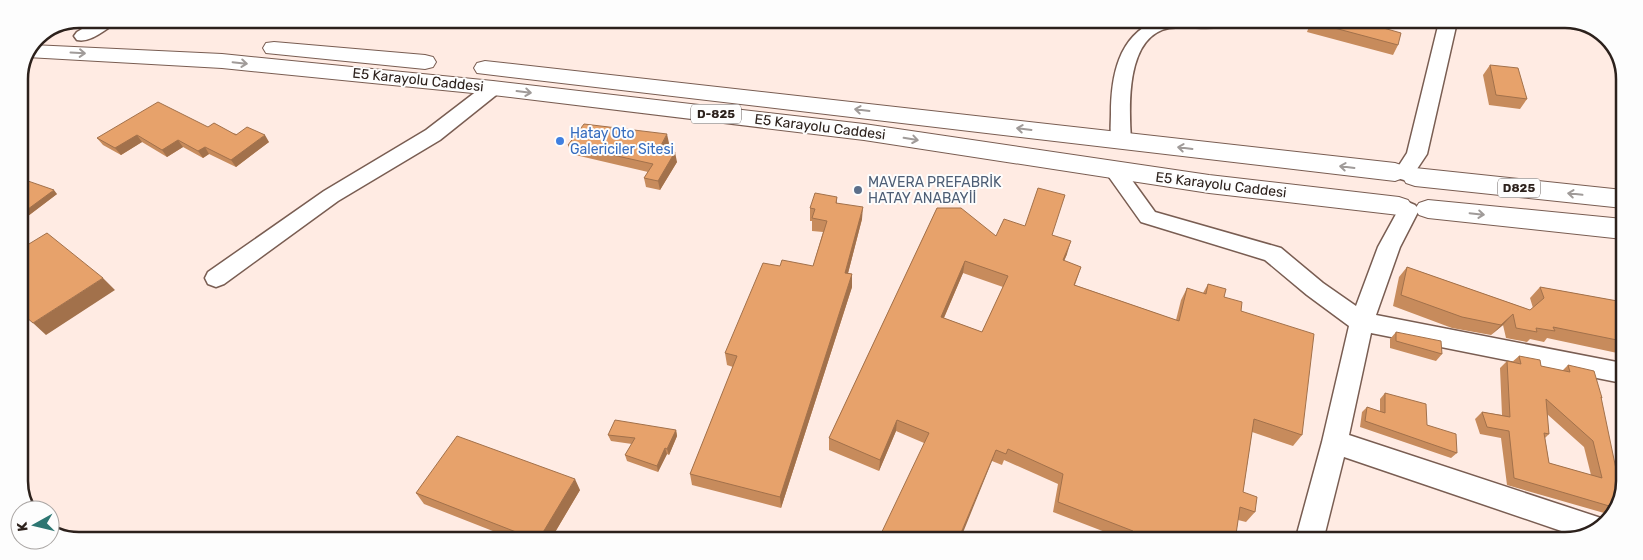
<svg xmlns="http://www.w3.org/2000/svg" width="1643" height="560" viewBox="0 0 1643 560" font-family="Rubik,sans-serif">
	<style>
		.lines { fill: none; stroke-linecap: round; stroke-linejoin: round }
		.minor-casing { stroke: #795d52; stroke-width: 3 }
		.highway-casing { stroke: #795d52; stroke-width: 2 }
		.minor { fill: #fff; fill-rule: evenodd }
		.highway { fill: #fff; fill-rule: evenodd }
		.wall { fill: #c78b5c; fill-rule: evenodd }
		.shaded-wall { fill: #a2714b }
		.building { fill: #e7a26b; stroke: #a2714b; fill-rule: evenodd }
		.oneway { stroke: #a09b99 }
		.shop-dot { fill: #3f7fe0; stroke: #fdfdfd; stroke-width: 2 }
		.service-dot { fill: #5c6f8a; stroke: #fdfdfd; stroke-width: 2 }
		.labels { text-anchor: middle; dominant-baseline: central; stroke-width: 4; stroke-linejoin: round; paint-order: stroke }
		.shield { fill: #fdfdfd; stroke: #6b6360; stroke-width: 1 }
		.shield-label { font-size: 12px; font-weight: bold; fill: #2c211c }
		.street-label { font-size: 14px; fill: #2c211c; stroke: #fdfdfd }
		.shop-label { font-size: 14px; fill: #366cbe; stroke: #fdfdfd; text-anchor: start }
		.service-label { font-size: 14px; fill: #4e5e75; stroke: #fdfdfd; text-anchor: start }
		.rim { fill: none; stroke: #2c211c; stroke-width: 2.5 }
	</style>
	<rect width="100%" height="100%" fill="#ffebe3"/>
	<g class="lines">
		<defs>
			<path id="minor" d="M99 19H119L116 23C104 30 91 43 77 40L74 36 77 32Z
				M1156 21H1236L1234 25C1209 31 1191 25 1169 28 1125 36 1129 108 1131 140L1128 145 1121 147 1114 145C1109 136 1111 124 1111 114 1111 77 1118 36 1156 21Z
				M1439 22H1457L1427 154 1411 178 1404 180 1397 178 1394 173 1407 153Z
				M493 82 500 84 502 88 500 92 440 140 338 201 224 284 216 287 208 284 205 278 208 272 324 191 426 130 486 84Z
				M1114 163 1121 165 1155 212 1281 248 1323 283 1356 306 1378 247 1401 205 1408 202 1415 205 1419 210 1400 247 1376 315 1622 363V383L1371 333 1349 435 1607 520 1601 529 1579 537 1344 457 1323 541H1295L1322 442 1349 326 1307 295 1265 260 1141 222 1104 170 1107 165Z"/>
			<path id="highway" d="M274 42 425 55 433 57 436 62 433 67 425 69 266 53 263 48 266 43Z
				M32 45 222 54 493 81 864 124 1209 175 1399 197 1408 200 1412 206 1408 212 1399 215 1209 193 864 140 493 95 222 68 27 57Z
				M485 61 1395 163 1404 166 1407 171 1415 168 1623 190V208L1415 186 1406 183 1403 178 1395 181 477 73 474 68 477 63Z
				M1428 200 1623 219V239L1428 218 1419 215 1415 209 1419 203Z"/>
		</defs>
		<use href="#minor" class="minor-casing"/>
		<use href="#highway" class="highway-casing"/>
		<use href="#minor" class="minor"/>
		<use href="#highway" class="highway"/>
	</g>
	<path class="wall" d="M1311 21H1359L1398 45 1393 55 1307 32Z
		M1490 65 1527 99 1520 109 1489 105 1483 75Z
		M208 127 269 142 236 167 209 154 203 158 183 147 167 157 142 142 121 155 103 145 97 138Z
		M669 143 665 150 677 162 660 190 646 187 644 178 648 172 571 154 568 145Z
		M19 188 57 194 28 216 19 213Z
		M837 197V203L862 219 848 273 852 274V287L781 508 692 485 690 474 733 367 727 365 725 353 780 266H813L823 232 812 231V221H810V208Z
		M937 208 996 236 1052 235 1067 254 1064 261 1081 267 1075 285 1176 320 1181 300 1187 288 1203 293 1208 284 1241 311 1302 435 1293 446 1252 432 1243 492 1255 512 1246 522 1238 520 1235 541 1126 540 1053 512 1058 484 1004 460 1002 465 992 461 924 443 896 431 879 471 829 450V438ZM963 273 1003 287 982 332 944 318Z
		M1407 267 1530 310 1533 308 1530 298 1540 287 1623 302 1622 354 1547 338 1544 342 1530 339 1527 342 1506 338 1503 325 1491 335 1452 328 1393 306 1399 277Z
		M1396 332 1442 354 1436 361 1390 348V339Z
		M1519 356 1541 366 1562 371 1568 365 1602 398 1601 399 1621 501 1611 515 1507 485 1501 438 1480 434 1475 419 1482 412 1502 415 1500 368 1507 361 1512 362ZM1547 414 1584 447 1591 475 1549 463 1545 438 1549 434Z
		M1385 393 1427 425 1457 453 1451 458 1360 427 1362 412 1367 407 1380 412V399Z
		M676 430 677 436 669 455 667 454 658 472 627 461 625 455 632 444 611 441 608 435Z
		M580 490 551 539H513L424 504 416 493Z"/>
	<path class="shaded-wall" d="M667 134 669 143 660 158 659 149Z
		M137 135 142 142 121 155 115 148Z
		M265 135 269 142 236 167 231 160Z
		M178 140 183 147 167 157 162 150Z
		M205 147 209 154 203 158 198 151Z
		M675 152 677 162 660 190 658 181Z
		M54 190 57 194 28 216 24 212Z
		M863 207 862 219 845 285V273Z
		M1071 241 1067 254 1059 273 1063 260Z
		M965 261 963 273 939 329 941 317Z
		M852 274V287L781 508 780 497Z
		M103 278 115 290 46 335 33 323Z
		M19 311 24 315 19 318Z
		M1513 314 1503 325 1491 335 1501 325Z
		M897 420 896 431 879 471 880 460Z
		M676 430 677 436 669 455 667 449Z
		M665 448 667 454 658 472 657 466Z
		M996 450 992 461 960 540H958Z
		M575 479 580 490 551 539H539Z"/>
	<path class="building" d="M1312 21H1359L1401 33 1398 45 1312 22Z
		M1490 65 1518 68 1527 99 1496 95Z
		M158 102 208 127 214 123 236 135 247 127 265 135 231 160 205 147 198 151 178 140 162 150 137 135 115 148 97 138Z
		M584 124 667 134 659 149 675 152 658 181 644 178 653 164 568 145Z
		M28 181 54 190 24 212 19 211V188Z
		M1038 188 1065 195 1052 235 1071 241 1063 260 1081 267 1074 285 1179 321 1187 288 1206 294 1208 284 1226 289 1224 297 1242 302 1241 311 1314 334 1302 435 1254 419 1243 492 1257 497 1255 512 1240 507 1235 541 1142 540 1132 536 1133 531 1058 502 1063 474 1008 449 1006 454 996 450 958 540H878L929 433 897 420 880 460 829 438 937 208H961L996 236 1004 219 1025 226ZM965 261 1008 276 982 332 941 317Z
		M815 193 837 197 836 203 863 207 845 273 852 274 780 497 690 474 737 356 725 353 763 263 780 266 782 260 813 266 827 221 812 218 815 209 810 208Z
		M47 233 103 278 33 323 19 311V250Z
		M1407 267 1530 310 1544 298 1540 287 1623 302 1622 341 1553 327 1555 331 1536 328 1537 332 1516 328 1513 314 1501 325 1462 317 1401 295Z
		M1396 332 1441 341 1442 354 1396 341Z
		M1519 356 1540 360 1541 366 1570 372 1568 365 1594 371 1602 398 1601 397 1616 469 1621 471V501L1616 508 1514 478 1509 431 1487 427 1482 412 1510 417 1507 361 1521 364ZM1546 399 1593 441 1602 478 1549 463 1544 433 1549 434Z
		M1385 393 1426 404 1427 425 1456 434 1457 453 1365 421 1367 407 1385 413Z
		M615 420 676 430 667 449 665 448 657 466 625 455 635 438 608 435Z
		M457 436 575 479 539 539H534L416 493Z"/>
	<defs><path id="oneway-shaft" d="M-6 0H5M1.5-3L5.5 0L1.5 3" fill="none" stroke-width="1.6" stroke-linecap="round" stroke-linejoin="round" transform="scale(1.25)"/></defs>
	<g class="oneway">
		<use href="#oneway-shaft" transform="translate(78 53) rotate(3)"/>
		<use href="#oneway-shaft" transform="translate(240 63) rotate(6)"/>
		<use href="#oneway-shaft" transform="translate(524 92) rotate(7)"/>
		<use href="#oneway-shaft" transform="translate(862 110) rotate(-173)"/>
		<use href="#oneway-shaft" transform="translate(1024 129) rotate(-173)"/>
		<use href="#oneway-shaft" transform="translate(911 139) rotate(9)"/>
		<use href="#oneway-shaft" transform="translate(1185 148) rotate(-173)"/>
		<use href="#oneway-shaft" transform="translate(1347 167) rotate(-173)"/>
		<use href="#oneway-shaft" transform="translate(1575 194) rotate(-174)"/>
		<use href="#oneway-shaft" transform="translate(1477 214) rotate(6)"/>
	</g>
	<circle class="shop-dot" cx="560" cy="141" r="5"/>
	<circle class="service-dot" cx="858" cy="190" r="5"/>
	<g class="labels">
		<g class="shield">
			<rect x="691" y="104.5" width="50" height="19" rx="4"/>
			<rect x="1498" y="178.5" width="42" height="19" rx="4"/>
		</g>
		<g class="shield-label">
			<text x="716" y="114">D-825</text>
			<text x="1519" y="188">D825</text>
		</g>
		<g class="street-label">
			<text transform="translate(418 80) rotate(6)">E5 Karayolu Caddesi</text>
			<text transform="translate(820 127) rotate(7)">E5 Karayolu Caddesi</text>
			<text transform="translate(1221 185) rotate(7)">E5 Karayolu Caddesi</text>
		</g>
		<g class="shop-label">
			<text x="570" y="133">Hatay Oto<tspan x="570" dy="16">Galericiler Sitesi</tspan></text>
		</g>
		<g class="service-label">
			<text x="868" y="182">MAVERA PREFABRİK<tspan x="868" dy="16">HATAY ANABAYİİ</tspan></text>
		</g>
	</g>
	<path d="M0 0H1643V560H0ZM79 28H1565A51 51 0 0 1 1616 79V481A51 51 0 0 1 1565 532H79A51 51 0 0 1 28 481V79A51 51 0 0 1 79 28Z" fill="#fdfdfd" fill-rule="evenodd"/>
	<path class="rim" d="M79 28H1565A51 51 0 0 1 1616 79V481A51 51 0 0 1 1565 532H79A51 51 0 0 1 28 481V79A51 51 0 0 1 79 28Z"/>
	<g transform="translate(35 525) rotate(262)"><circle r="24" fill="#fdfdfd" stroke="#a9a5a3"/>
	<path d="M0-4L9 19L0 12L-9 19Z" fill="#2d7672"/>
	<text y="-8" font-size="14" font-weight="bold" text-anchor="middle" fill="#2c211c">K</text>
	</g>
</svg>
